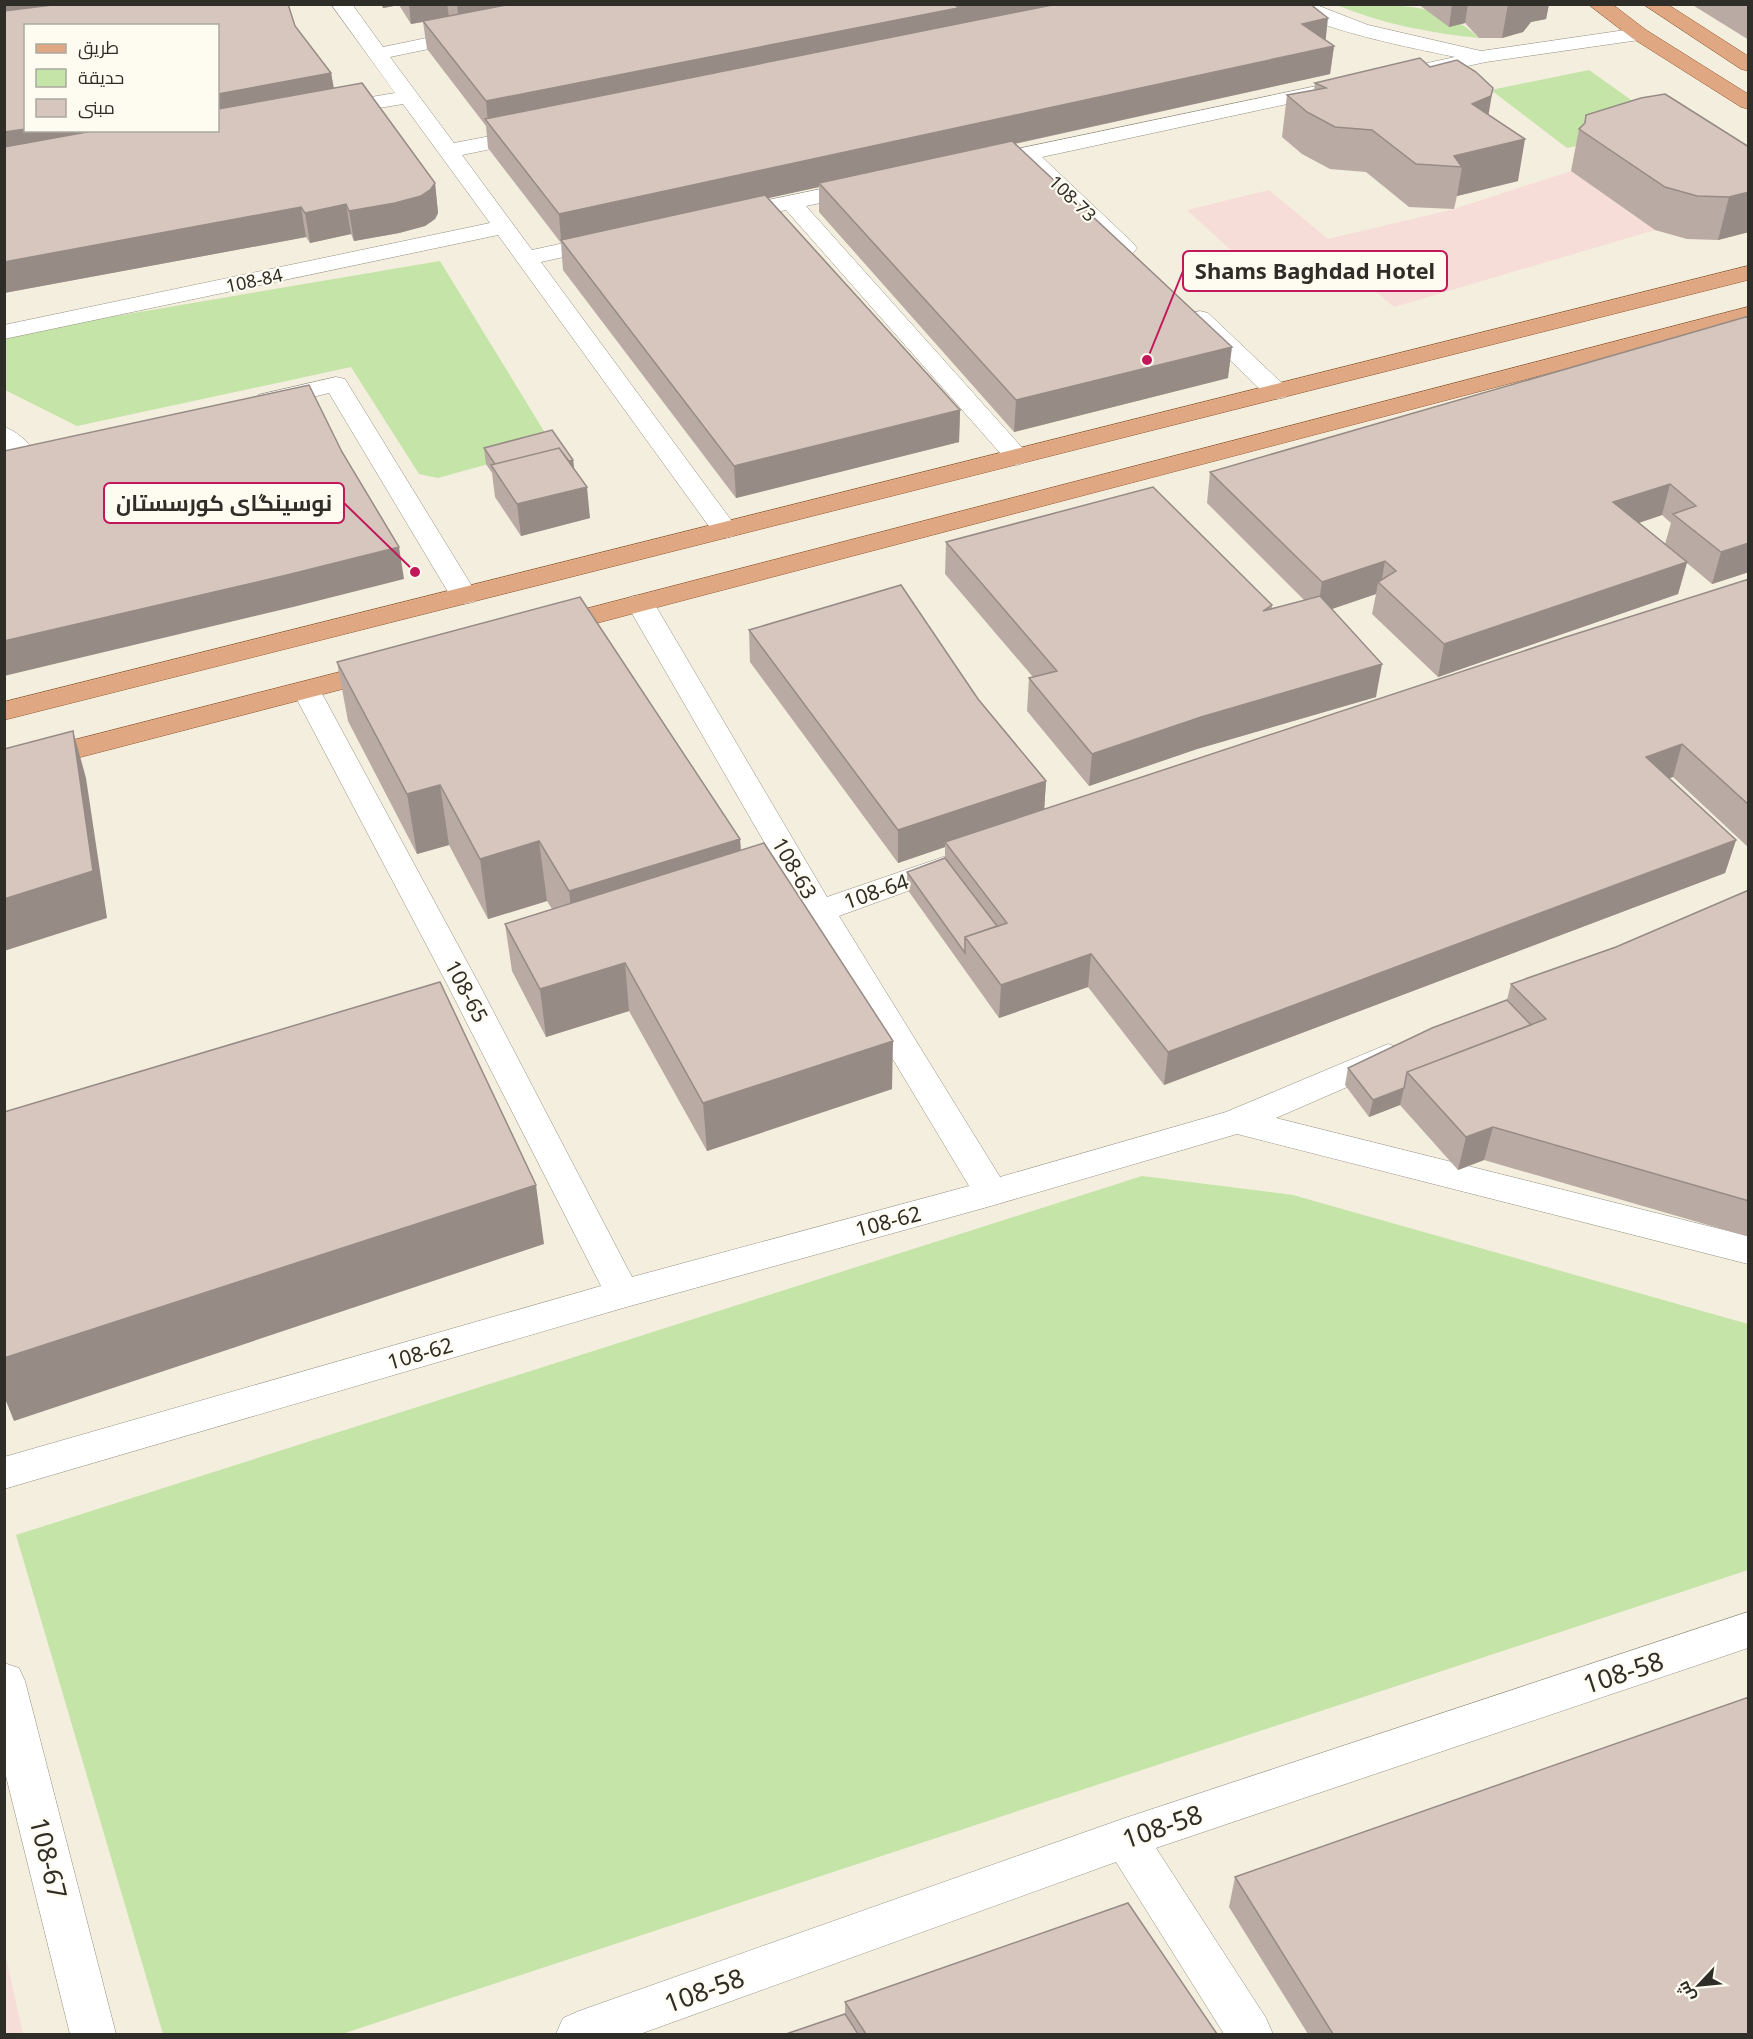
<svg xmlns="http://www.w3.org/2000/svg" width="1753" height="2039" viewBox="0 0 1753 2039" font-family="'Noto Sans',Cairo,sans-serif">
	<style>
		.education { fill: #f7ddd8 }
		.green { fill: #c5e4a7 }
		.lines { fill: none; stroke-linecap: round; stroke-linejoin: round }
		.street-casing { stroke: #948f81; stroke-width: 1 }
		.primary-casing { stroke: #94572e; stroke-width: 1 }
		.street { fill: #fff; fill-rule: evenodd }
		.primary { fill: #dfa883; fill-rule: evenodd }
		.wall { fill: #b9aaa3; fill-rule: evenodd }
		.shaded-wall { fill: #968b85 }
		.building { fill: #d7c6be; stroke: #968b85; stroke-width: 1.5 }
		.labels { text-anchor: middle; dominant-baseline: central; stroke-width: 4.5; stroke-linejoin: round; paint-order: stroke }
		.far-street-label { font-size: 18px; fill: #2f2d27; stroke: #fefbf1 }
		.street-label { font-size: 21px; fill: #2f2d27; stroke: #fefbf1 }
		.near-street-label { font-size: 26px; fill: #2f2d27; stroke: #fefbf1 }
		.leader { fill: none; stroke: #c2185b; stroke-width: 2 }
		.callout-dot { fill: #c2185b; stroke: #fefbf1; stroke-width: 2 }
		.callout { fill: #fefbf1; stroke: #c2185b; stroke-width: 2 }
		.callout-label { font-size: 22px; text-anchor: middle; font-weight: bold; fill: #2f2d27 }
	</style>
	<rect width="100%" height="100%" fill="#f3eede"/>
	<path class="education" d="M1571 171 1655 230 1394 307 1336 258 1259 276 1187 210 1269 190 1328 239 1454 209Z
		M4 1953H5L23 2034H5Z"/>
	<path class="green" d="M1337 5C1389 5 1440 0 1479 38 1430 33 1382 24 1337 5Z
		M1589 70 1668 126 1567 148 1491 90Z
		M440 261 553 446 438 478 419 474 351 367 77 426 5 390 4 335Z
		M1142 1176 1293 1195 1748 1324V1570L342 2034H163L16 1535Z"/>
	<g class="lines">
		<defs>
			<path id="street" d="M331 4H352L383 47 470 29 477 31 480 35 477 39 390 57 454 143 532 128 540 129 543 134 540 139 462 155 532 250 605 234 613 236 616 241 613 246 541 262 734 524 738 530 734 536 725 538 716 536 498 235 4 339V325L490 223 403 104 332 116 324 115 321 110 324 105 395 93Z
				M1287 4H1314L1368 25 1481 51 1639 28 1646 30 1649 34 1646 38 1639 40 1486 62 1416 77 1409 75 1406 71 1409 67 1455 57C1423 50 1304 28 1287 4Z
				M1331 83 1338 85 1341 89 1338 93 1042 157 1133 243 1137 248 1133 253 1125 255 1117 253 1022 161 982 170 974 168 971 163 974 158Z
				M864 180 872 182 875 187 872 192 806 206 1026 452 1030 457 1026 462 1017 465 1008 462 786 210 729 222 721 220 718 215 721 210 729 208Z
				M1200 311 1208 313 1286 387 1289 392 1286 397 1277 399 1268 397 1192 323 1188 318 1192 313Z
				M336 377 345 379 348 384 478 596 474 602 464 604 454 602 329 393 267 408 258 405 254 400 258 395Z
				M4 427C17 431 28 442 36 453L32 458C19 462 14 458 4 449Z
				M640 595 650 597 654 603 827 897 949 855 960 858 965 865 960 872 839 916 1000 1177 1226 1112 1388 1044 1400 1048 1405 1056 1400 1064 1276 1118 1748 1236V1264L1237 1134 991 1206 623 1308 4 1489V1457L601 1286 447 984 292 690 296 684 306 681 316 684 320 690 479 984 632 1277 969 1186 804 911 626 603 630 597Z
				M1748 1612V1648L1156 1848 1266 2018 1273 2034H1224L1116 1862 640 2034H556L563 2018 579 2011 1125 1818Z
				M4 1663 19 1668 25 1681 116 2034H70L4 1768Z"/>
			<path id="primary" d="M1588 4H1612L1646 30 1748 94V109L1741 107 1632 38Z
				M1643 4H1667L1748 56V71L1741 69Z
				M1748 266V280L4 720V702Z
				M1748 307V321L559 633 549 635 539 633 535 627 539 621Z
				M383 661 393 664 397 670 393 676 4 777V758Z"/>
		</defs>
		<use href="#street" class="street-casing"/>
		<use href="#primary" class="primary-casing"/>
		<use href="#street" class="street"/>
		<use href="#primary" class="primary"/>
	</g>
	<path class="wall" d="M4 4 295 26 331 73 334 88 435 183 438 213 435 219 425 226 399 233 354 241 351 234 310 243 306 237 4 293Z
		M381 4H1310L1325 40 1334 46 1330 74 1015 144 1228 378 1014 432 819 212V187L768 198 960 410 959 442 736 498 563 270 561 243 488 148 486 126 427 49 423 22 411 24 399 5 383 8Z
		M1418 4H1549L1546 19 1531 22 1523 32 1502 38H1479L1465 23 1449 27Z
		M1691 4H1749V40Z
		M1315 83 1489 115 1518 181 1457 196 1454 209 1409 207 1366 172 1330 169 1302 154 1282 137 1287 95 1314 90Z
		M1586 115 1749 147V232L1718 240 1687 239 1655 230 1571 171 1579 129 1584 124Z
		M1749 316V572L1712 584 1687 563 1678 594 1438 677 1372 614 1376 594 1332 609 1376 697 1197 749 1089 786 1027 711 1029 678 1033 677 945 574 946 542 1272 605V608L1304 600 1207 503 1210 472ZM1662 515 1671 523 1665 544 1639 523Z
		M484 448 573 460 574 468 590 518 521 536 495 497 492 473 486 464Z
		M1749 579V848L1673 777 1669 778 1736 840 1725 873 1164 1085 1088 987 999 1018 907 889V872L945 858V847L898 863 750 662 749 630 978 699 1046 781 1044 809Z
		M337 662 740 839 741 850 892 1089 707 1151 629 1011 546 1037 512 971 505 924 552 909 547 901 488 919 449 845 417 854 348 721Z
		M1749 890V1235L1746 1236 1484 1160 1458 1170 1400 1105 1369 1117 1345 1085 1348 1068 1507 1000 1511 984 1616 947Z
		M1235 1877 1749 2034H1308L1229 1907Z
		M845 2002 1217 2034H786L845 2014Z"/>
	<path class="shaded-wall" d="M4 4H41L42 11 4 17Z
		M383 4H399V5L383 8Z
		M409 4H447L449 17 411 24Z
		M457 4H524L460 30Z
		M959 4H1108L488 123 486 101 958 8Z
		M1452 4H1468L1465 23 1449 27Z
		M1508 4H1549L1546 19 1531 22 1523 32 1502 38Z
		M1328 18 1325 46 1302 24Z
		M1334 46 1330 74 822 186 819 183V187L563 243 561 240 559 214Z
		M331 73 336 102 218 124V94Z
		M1493 88 1486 130 1472 104Z
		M26 129V130H181L4 163V132Z
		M1525 139 1518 181 1457 196 1462 167 1454 156Z
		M435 183 438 213 435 219 425 226 399 233 354 241 349 211Z
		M1749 192V232L1718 240 1729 197Z
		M346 204 351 234 310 243 305 213Z
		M301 207 306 237 4 293V262Z
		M1232 347 1228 378 1014 432 1016 400Z
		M960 410 959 442 736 498 734 466Z
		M573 460 575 476 505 478Z
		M1670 484 1662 515 1605 534 1613 502Z
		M587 487 590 518 521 536 517 504Z
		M1749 543V572L1712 584 1721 552Z
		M399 547 404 579 293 607 4 676V641Z
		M1385 561 1381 585 1378 582 1376 594 1317 614 1322 582Z
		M1687 562 1678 594 1438 677 1444 644Z
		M1382 664 1376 697 1197 749 1089 786 1092 754 1201 717Z
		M73 731 86 778 107 918 4 951V899Z
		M1682 744 1673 777 1637 790 1646 757Z
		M1046 781 1044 813 945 842V847L898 863V830Z
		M440 785 449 845 417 854 407 794Z
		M740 839 743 899 576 951 569 891Z
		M1736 840 1725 873 1164 1085 1168 1052Z
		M539 841 547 901 488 919 480 859Z
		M1091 954 1088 987 999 1018 1001 985Z
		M625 963 629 1011 546 1037 540 989Z
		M893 1041 892 1089 707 1151 703 1103Z
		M1404 1088 1400 1105 1369 1117 1373 1100Z
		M1493 1127 1484 1160 1458 1170 1466 1137Z
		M536 1185 544 1244 14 1421 4 1396V1358Z"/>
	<path class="building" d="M60 4H288L295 26 331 73 218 94V26H26V129L4 132V11Z
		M511 4H954L958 8 486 101 423 21Z
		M1057 4H1310L1328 18 1302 24 1334 46 559 214 485 119Z
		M1420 58 1430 67 1457 60 1476 72 1493 88 1491 96 1472 104 1525 139 1454 156 1462 167 1416 164 1372 130 1335 127 1307 112 1287 95 1326 88 1315 83Z
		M362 83 435 183 431 189 421 196 395 203 349 211 346 204 305 213 301 207 4 262V147L98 130H218V109Z
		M1665 94 1749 147V192L1729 197 1697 196 1665 187 1579 129 1585 123 1586 115 1641 98Z
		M1012 141 1232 347 1016 400 819 183Z
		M765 195 960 410 734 466 561 240Z
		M1749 316V543L1721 552 1673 514 1696 506 1670 484 1613 502 1687 562 1444 644 1378 582 1396 571 1385 561 1322 582 1210 472Z
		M309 385 342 452 399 547 287 575 4 641V451Z
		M552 430 573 460 569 461 559 448 495 464 484 448Z
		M559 448 587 487 517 504 491 465Z
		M1153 487 1272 605 1263 611 1320 596 1382 664 1201 717 1092 754 1029 678 1057 671 946 542Z
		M1749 579V805L1682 744 1646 757 1736 840 1168 1052 1091 954 1001 985 965 937 1007 923 945 842 1566 637Z
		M901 585 978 699 1046 781 898 830 749 630Z
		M580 597 740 839 569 891 539 841 480 859 440 785 407 794 337 662Z
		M73 731 93 871 4 899V749Z
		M764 843 893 1041 703 1103 625 963 540 989 505 924Z
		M945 858 997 926 965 937V953L907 872Z
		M1749 890V1201L1493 1127 1466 1137 1407 1072 1546 1019 1511 984 1616 947Z
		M440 982 536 1185 4 1358V1112Z
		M1507 1000 1531 1025 1407 1072 1404 1088 1373 1100 1348 1068 1432 1028Z
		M1749 1697V2034H1333L1235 1877Z
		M1128 1903 1217 2034H866L845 2002Z
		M845 2014 858 2034H786Z"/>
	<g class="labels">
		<g class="far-street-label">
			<text transform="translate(1073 198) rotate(44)">108-73</text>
			<text transform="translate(254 280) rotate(-12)">108-84</text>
		</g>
		<g class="street-label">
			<text transform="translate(795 868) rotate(60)">108-63</text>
			<text transform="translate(876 891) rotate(-19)">108-64</text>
			<text transform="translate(467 991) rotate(62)">108-65</text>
			<text transform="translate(888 1221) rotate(-15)">108-62</text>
			<text transform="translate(420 1353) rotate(-16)">108-62</text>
		</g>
		<g class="near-street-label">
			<text transform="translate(1623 1672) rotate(-18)">108-58</text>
			<text transform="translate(1162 1826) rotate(-19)">108-58</text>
			<text transform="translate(49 1858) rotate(76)">108-67</text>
			<text transform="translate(704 1990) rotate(-20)">108-58</text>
		</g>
	</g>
	<path class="leader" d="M1147 360L1183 271M415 572L344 503"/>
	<g class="callout-dot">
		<circle cx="1147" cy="360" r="6"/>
		<circle cx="415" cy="572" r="6"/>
	</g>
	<g class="callout">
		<rect x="1183" y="251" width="264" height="40" rx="6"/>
		<rect x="104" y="483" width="240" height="40" rx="6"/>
	</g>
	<g class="callout-label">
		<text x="1315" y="279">Shams Baghdad Hotel</text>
		<text x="224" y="511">نوسینگای کورسستان</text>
	</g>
	<rect width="1753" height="2039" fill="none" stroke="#2f2d27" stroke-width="12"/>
	<rect x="24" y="24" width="195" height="108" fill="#fefbf1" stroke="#aba9a0" stroke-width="1.5"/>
	<rect x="36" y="44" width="30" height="9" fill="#dfa883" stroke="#aba9a0" stroke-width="1.5"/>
	<text x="78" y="54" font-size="18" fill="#2f2d27">طريق</text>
	<rect x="36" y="69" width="30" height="18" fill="#c5e4a7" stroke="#aba9a0" stroke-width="1.5"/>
	<text x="78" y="84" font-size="18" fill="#2f2d27">حديقة</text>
	<rect x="36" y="99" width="30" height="18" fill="#d7c6be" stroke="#aba9a0" stroke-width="1.5"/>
	<text x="78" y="114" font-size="18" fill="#2f2d27">مبنى</text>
	<g transform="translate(1699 1985) rotate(244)" stroke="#fefbf1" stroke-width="4.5" paint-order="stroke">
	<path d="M0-4.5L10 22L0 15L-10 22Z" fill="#2f2d27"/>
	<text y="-9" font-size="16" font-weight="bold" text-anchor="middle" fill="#2f2d27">ش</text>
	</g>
</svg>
